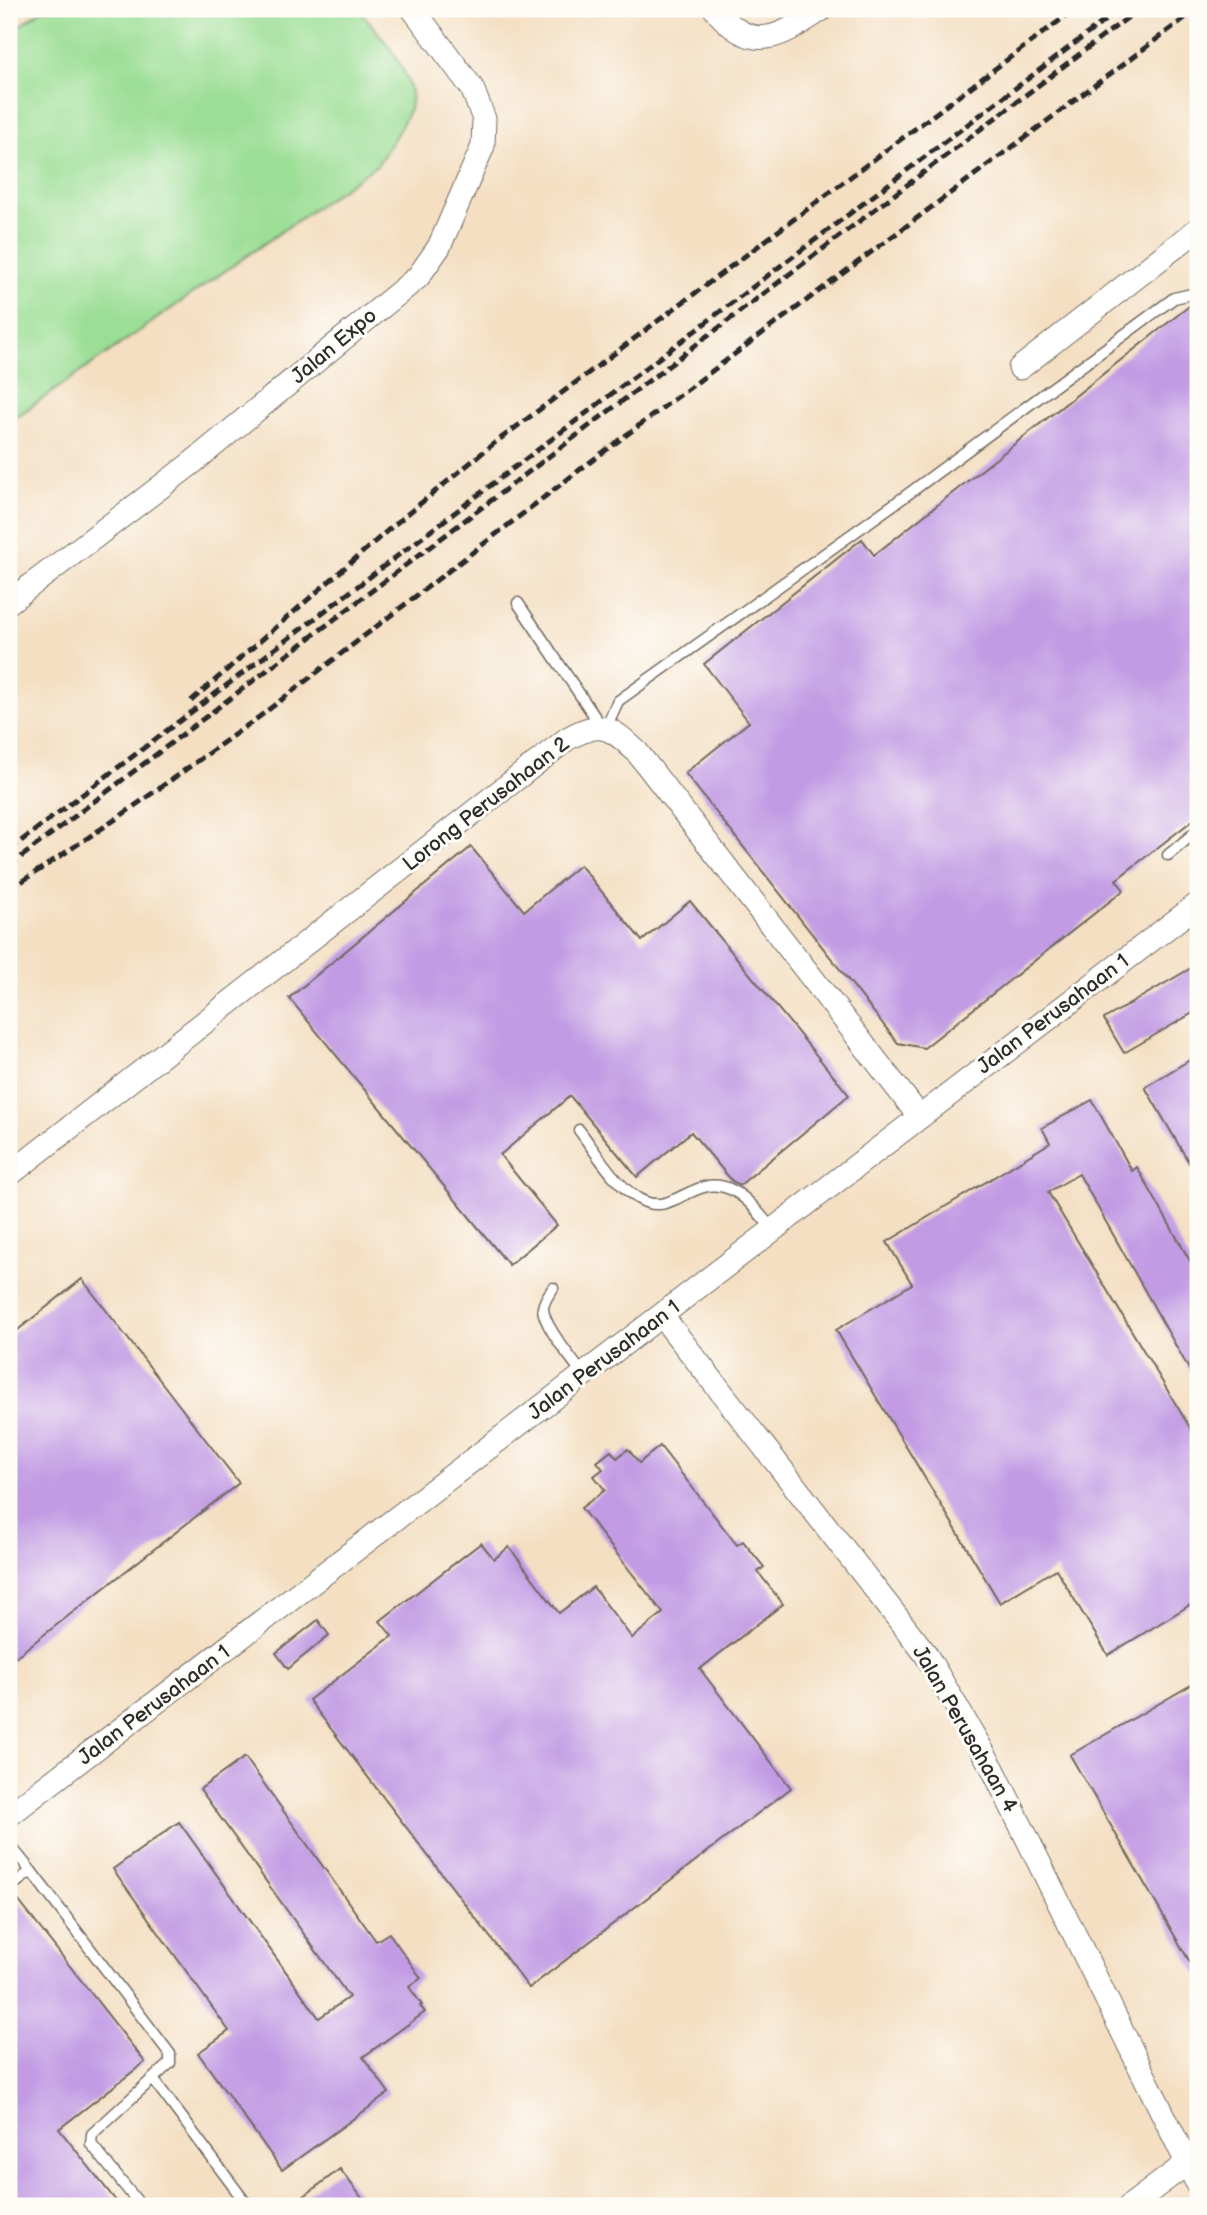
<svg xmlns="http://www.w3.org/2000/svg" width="1207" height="2215" viewBox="0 0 1207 2215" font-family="'Balsamiq Sans',sans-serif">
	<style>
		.green { fill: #9bde95; stroke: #638460; stroke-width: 2 }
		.building { fill: #c29be4 }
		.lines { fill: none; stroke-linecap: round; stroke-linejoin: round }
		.lane-casing { stroke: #716a60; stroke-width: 13 }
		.street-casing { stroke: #716a60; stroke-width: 25 }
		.lane { stroke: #fff; stroke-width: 10 }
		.street { stroke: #fff; stroke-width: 23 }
		.rail { stroke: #2b2b2b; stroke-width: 5; stroke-dasharray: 10 5; stroke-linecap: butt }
		.labels { text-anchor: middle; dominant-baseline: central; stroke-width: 6; stroke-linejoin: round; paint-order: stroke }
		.street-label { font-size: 21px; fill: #2b2b2b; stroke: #fdfcf7 }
	</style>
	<rect width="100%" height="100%" fill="#fdfcf7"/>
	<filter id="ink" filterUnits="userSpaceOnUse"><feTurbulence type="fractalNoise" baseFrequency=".0143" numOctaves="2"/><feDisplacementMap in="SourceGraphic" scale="14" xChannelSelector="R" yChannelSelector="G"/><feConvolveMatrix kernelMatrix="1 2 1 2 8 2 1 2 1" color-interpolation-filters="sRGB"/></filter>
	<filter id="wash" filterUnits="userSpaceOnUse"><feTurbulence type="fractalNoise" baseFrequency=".00686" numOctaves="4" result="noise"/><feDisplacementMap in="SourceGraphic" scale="28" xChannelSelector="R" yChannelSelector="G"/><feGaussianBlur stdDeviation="1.57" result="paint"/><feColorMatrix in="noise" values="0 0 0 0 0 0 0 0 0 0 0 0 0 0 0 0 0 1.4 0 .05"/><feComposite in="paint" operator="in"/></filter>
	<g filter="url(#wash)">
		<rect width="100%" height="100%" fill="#f4dfc3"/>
		<path class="green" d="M43 9H358C377 30 419 78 410 107 406 121 386 151 378 164L9 422V34Z"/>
		<g id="blocks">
			<path class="building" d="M1193 303 1198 304V816L1116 880 1124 890 924 1048 898 1043 685 773 749 722 704 664 862 539 874 555Z
				M471 847 524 911 580 865 642 941 690 901 849 1095 740 1185 732 1181 691 1132 637 1177 570 1096 500 1155 557 1225 509 1265 289 998Z
				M1198 964V1010L1124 1053 1104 1019Z
				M1198 1055V1178L1145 1087Z
				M1092 1100 1132 1171 1137 1167 1198 1275V1385L1079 1174 1048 1192 1198 1441V1600L1108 1655 1056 1569 1000 1603 836 1330 912 1284 887 1242 1050 1143 1042 1128Z
				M82 1279 239 1483 9 1662V1337Z
				M660 1446 737 1545 743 1541 764 1567 758 1572 783 1604 700 1669 791 1788 529 1988 309 1700 392 1636 380 1621 481 1543 494 1559 509 1547 559 1613 593 1587 632 1638 663 1613 581 1508 605 1490 594 1476 603 1469 597 1462 611 1451 617 1458 628 1449 639 1463Z
				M318 1620 329 1635 288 1669 276 1653Z
				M1198 1681V1976L1070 1755Z
				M245 1757 376 1941 389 1933 421 1978 409 1987 422 2005 420 2006 425 2012 363 2057 389 2093 282 2170 198 2053 229 2031 113 1869 179 1822 319 2018 349 1997 200 1789Z
				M18 1900 145 2062 59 2129 120 2206H9V1907Z
				M340 2169 368 2206H291Z"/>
		</g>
	</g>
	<g filter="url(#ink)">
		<use href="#blocks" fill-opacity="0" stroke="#716a60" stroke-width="2"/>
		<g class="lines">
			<defs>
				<path id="lane" d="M518 603 601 726
					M610 729V719L618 701 904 497 1174 298 1192 294 1198 296
					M1168 855 1198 830
					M579 1130C595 1151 616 1186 639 1199 673 1219 693 1173 730 1189 748 1197 761 1216 773 1230
					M553 1288C549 1294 544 1300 543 1308 543 1326 574 1361 584 1376
					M9 1844 31 1871 9 1888
					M31 1871 170 2054V2063L92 2134 91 2144 141 2206
					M153 2079 248 2206"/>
				<path id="street" d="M715 9C753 56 780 37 822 9
					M1020 368 1198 229
					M9 602 192 463 418 277 439 247 483 146 484 119 472 88 413 9
					M9 1175 567 739C602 719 610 727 637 752L919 1116
					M662 1316 925 1653 993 1769 1198 2185
					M9 1815 1198 904
					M1130 2206 1186 2164"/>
			</defs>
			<use href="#lane" class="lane-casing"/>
			<use href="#street" class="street-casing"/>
			<use href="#lane" class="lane"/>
			<use href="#street" class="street"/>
			<path class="rail" d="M191 701 394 525 492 445 1075 9
				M9 850 1120 9
				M9 866 1139 9
				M9 890 119 817 259 717 582 468 1197 9"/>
		</g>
	</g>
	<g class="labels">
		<g class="street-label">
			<text transform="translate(334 346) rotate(-40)">Jalan Expo</text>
			<text transform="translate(486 804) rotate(-38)">Lorong Perusahaan 2</text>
			<text transform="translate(1053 1014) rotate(-37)">Jalan Perusahaan 1</text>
			<text transform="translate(604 1360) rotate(-37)">Jalan Perusahaan 1</text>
			<text transform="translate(154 1705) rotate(-37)">Jalan Perusahaan 1</text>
			<text transform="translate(965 1729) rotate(60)">Jalan Perusahaan 4</text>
		</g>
	</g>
	<rect width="1207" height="2215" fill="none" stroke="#fdfcf7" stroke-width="35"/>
</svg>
